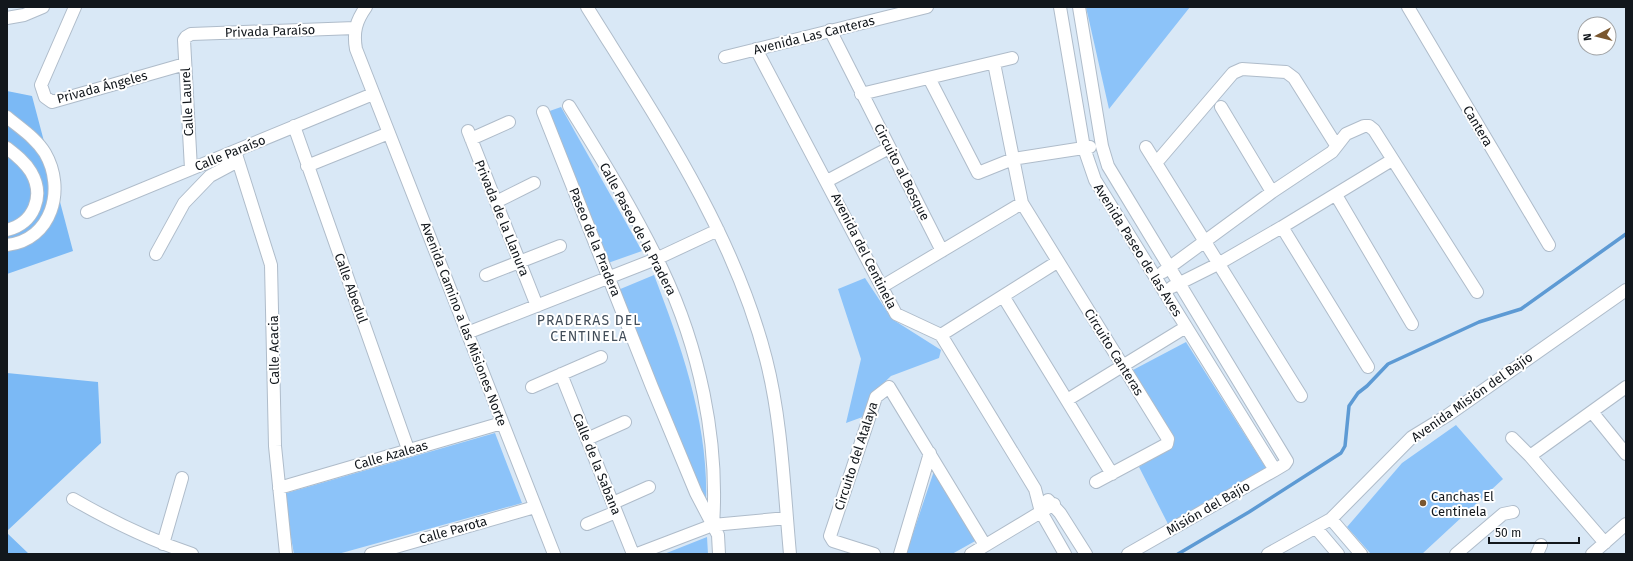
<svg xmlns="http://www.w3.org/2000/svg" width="1633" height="561" viewBox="0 0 1633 561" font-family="'Fira Sans',sans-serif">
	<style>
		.green { fill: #8cc3f9 }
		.forest { fill: #7bb9f5 }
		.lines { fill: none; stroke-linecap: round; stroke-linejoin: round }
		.stream { stroke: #5d9ad4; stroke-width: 3.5 }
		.minor-casing { stroke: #afbcca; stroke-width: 14 }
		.minor { stroke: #fff; stroke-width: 12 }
		.poi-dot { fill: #7a572f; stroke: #fff; stroke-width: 1.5 }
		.labels { text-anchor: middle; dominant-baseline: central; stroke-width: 4; stroke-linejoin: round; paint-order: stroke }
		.street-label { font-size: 13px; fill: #12171c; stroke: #fff }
		.poi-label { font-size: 13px; fill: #12171c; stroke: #fff; text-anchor: start }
		.neighbourhood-label { font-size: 14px; letter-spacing: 1px; fill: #434e5a; stroke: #fff }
	</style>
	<rect width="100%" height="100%" fill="#d9e8f6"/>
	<path class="green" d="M1086 7H1190L1109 109Z
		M561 107 642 251 608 263 544 113Z
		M654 275C682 348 709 425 706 504L618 290Z
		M865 278 892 319 941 350 939 358 891 376 873 393 868 415 846 423 861 359 838 289Z
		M1186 342 1266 468 1168 524 1139 467 1174 443 1131 371Z
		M1456 425 1503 479 1422 554H1371L1347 527 1402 463Z
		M495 433 522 503 338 554H294L283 494Z
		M934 471 977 540 952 554H906Z
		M707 537 708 554H664Z"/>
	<path class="forest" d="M7 91 32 96 73 251 7 274Z
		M7 373 98 382 101 443 7 531Z
		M7 533 29 554H7Z"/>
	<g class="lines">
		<path class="stream" d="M1178 554 1249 512 1341 453 1345 446 1349 406 1358 393 1367 386 1388 364 1479 322 1521 309 1626 234"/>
		<defs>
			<path id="minor" d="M75 7 41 85 45 97 52 102 185 64
				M366 7C356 21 353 32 356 49L554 554
				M587 7C656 118 733 230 766 359 782 421 784 490 790 554
				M1060 7 1084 148 1095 180 1275 470
				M1079 7 1102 146 1108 166 1287 461 1285 464 1275 470 1128 554
				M1408 7 1549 245
				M7 18 24 15 43 7
				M830 30 942 251
				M756 49 896 314 941 335 1035 489 1041 512 1065 554
				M725 57 927 7
				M994 63 1022 203 1168 439 1167 444 1096 482
				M929 78 978 173 1013 159 1090 147
				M861 94 1012 58
				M569 106C602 159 635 213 662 269 699 347 719 439 713 525
				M1221 107 1272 192
				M543 112 652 387 696 493 718 535 719 554
				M7 117C20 128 36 138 45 153 66 189 52 240 7 245
				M294 126 408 449
				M468 131 537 306
				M471 139 509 122
				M1146 147 1301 396
				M7 148C16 155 25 162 31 172 45 196 34 223 7 230
				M235 151 271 265 275 446 286 554
				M1156 163 1233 73 1242 69 1286 72 1294 78 1336 145
				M307 166 389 133
				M191 169 184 40 186 37 191 34 355 28
				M827 181 889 148
				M1336 195 1412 324
				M496 202 534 183
				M87 212 373 94
				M1282 227 1368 367
				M156 254 184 203 210 176 238 161
				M1163 272 1272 192 1332 152 1346 134 1364 126H1369L1374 130 1477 292
				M486 275 560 246
				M883 286 1022 203
				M1172 287 1218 264 1282 227 1392 160
				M1003 296 1112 474
				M467 333 656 259 718 230
				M941 335 1057 262
				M561 374 633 554
				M532 387 601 357
				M1067 400 1186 327
				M1592 412 1626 454
				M1512 438 1530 456 1605 543
				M587 439 625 422
				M1530 456 1626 387
				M279 488 502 423
				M73 499C111 521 150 540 192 554
				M1048 500 1060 513 1086 554
				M613 503 649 487
				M1331 519 1361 554
				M587 524 616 512
				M1316 528 1338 554
				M163 544 182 478
				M371 554 535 507
				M637 554 713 525 787 518
				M874 554 833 541 830 536 876 397 889 387 985 545
				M900 554 930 453
				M971 554 1054 504
				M1268 554 1331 519 1412 437 1448 415 1626 290
				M1456 554 1503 514 1513 512
				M1537 554 1541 545
				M1592 554 1626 524"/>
		</defs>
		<use href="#minor" class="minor-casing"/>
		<use href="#minor" class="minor"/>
	</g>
	<circle class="poi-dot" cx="1423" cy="503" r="4"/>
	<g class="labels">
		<g class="street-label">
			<text transform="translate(270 31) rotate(-2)">Privada Paraíso</text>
			<text transform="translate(814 35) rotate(-14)">Avenida Las Canteras</text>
			<text transform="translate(102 87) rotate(-15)">Privada Ángeles</text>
			<text transform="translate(187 102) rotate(-93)">Calle Laurel</text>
			<text transform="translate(1478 126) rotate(59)">Cantera</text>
			<text transform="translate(230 153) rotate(-22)">Calle Paraíso</text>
			<text transform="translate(902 172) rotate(63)">Circuito al Bosque</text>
			<text transform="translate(502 218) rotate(68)">Privada de la Llanura</text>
			<text transform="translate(638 229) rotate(62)">Calle Paseo de la Pradera</text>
			<text transform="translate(595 242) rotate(68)">Paseo de la Pradera</text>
			<text transform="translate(1138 250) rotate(58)">Avenida Paseo de las Aves</text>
			<text transform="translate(864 251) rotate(63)">Avenida del Centinela</text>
			<text transform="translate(351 288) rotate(70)">Calle Abedul</text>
			<text transform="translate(464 324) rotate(69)">Avenida Camino a las Misiones Norte</text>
			<text transform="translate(274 350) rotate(-91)">Calle Acacia</text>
			<text transform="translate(1114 352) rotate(58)">Circuito Canteras</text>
			<text transform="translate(1472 397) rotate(-35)">Avenida Misión del Bajío</text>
			<text transform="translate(391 455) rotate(-16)">Calle Azaleas</text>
			<text transform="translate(856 456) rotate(-72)">Circuito del Atalaya</text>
			<text transform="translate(597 464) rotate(68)">Calle de la Sabana</text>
			<text transform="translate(1208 508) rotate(-30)">Misión del Bajío</text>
			<text transform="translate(453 530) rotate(-16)">Calle Parota</text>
		</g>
		<g class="poi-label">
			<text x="1431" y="496">Canchas El<tspan x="1431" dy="15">Centinela</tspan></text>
		</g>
		<g class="neighbourhood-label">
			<text x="589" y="320">PRADERAS DEL<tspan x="589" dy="16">CENTINELA</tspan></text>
		</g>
	</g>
	<rect width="1633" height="561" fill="none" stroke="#12171c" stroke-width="16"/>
	<g transform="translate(1597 36) rotate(263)"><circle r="19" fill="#ffffff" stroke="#a0a2a4"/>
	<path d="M0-3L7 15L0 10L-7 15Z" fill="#7a572f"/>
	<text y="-6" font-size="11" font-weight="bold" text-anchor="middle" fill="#12171c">N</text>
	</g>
	<path d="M1489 537v6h90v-6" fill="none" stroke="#12171c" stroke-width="2"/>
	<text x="1495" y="537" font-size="12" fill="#12171c" stroke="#ffffff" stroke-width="3" paint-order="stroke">50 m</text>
</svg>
